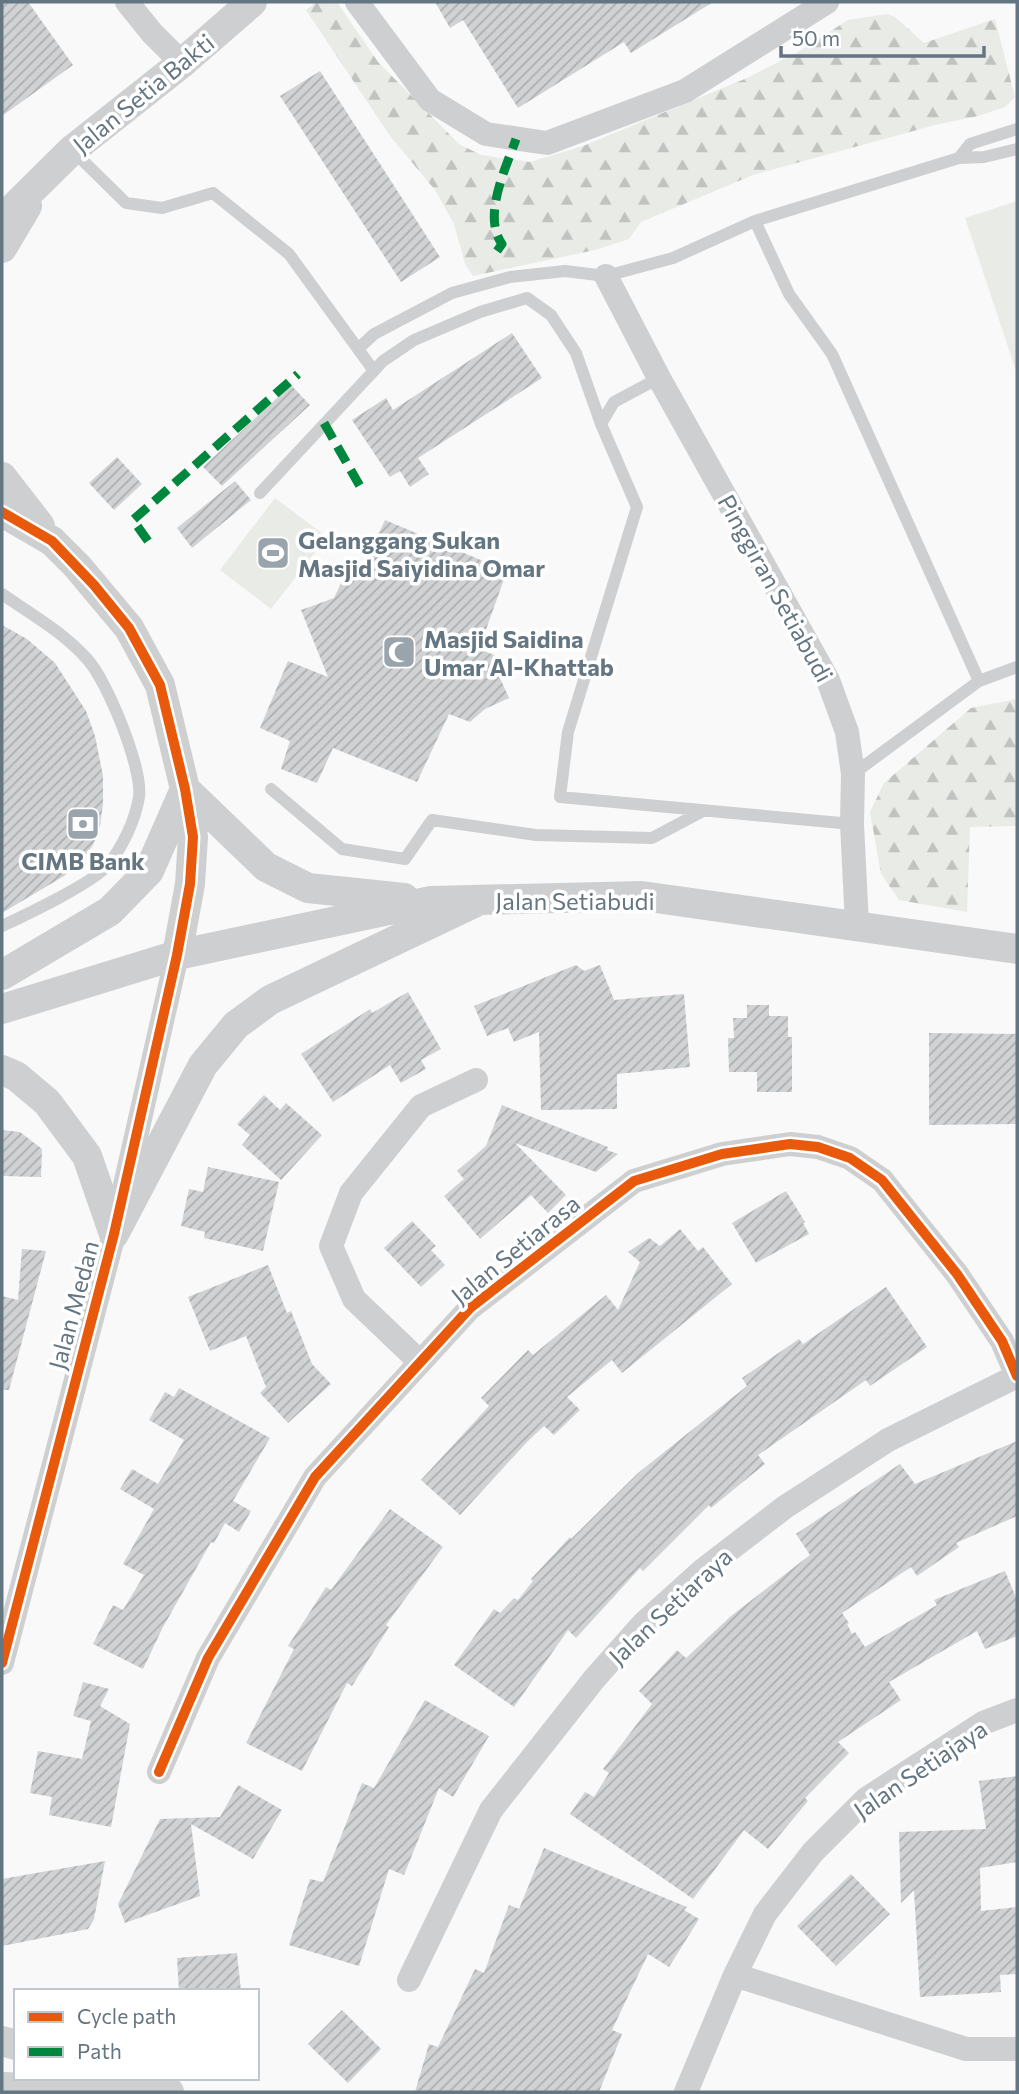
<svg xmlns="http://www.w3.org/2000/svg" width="1019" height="2094" viewBox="0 0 1019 2094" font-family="Commissioner,sans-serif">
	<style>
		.forest { fill: url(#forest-firs) }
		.pitch { fill: #e8ebe6 }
		.building { fill: url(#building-hatch) }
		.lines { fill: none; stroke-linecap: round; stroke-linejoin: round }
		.service { stroke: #cecfd0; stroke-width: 12 }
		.minor { stroke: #cecfd0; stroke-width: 24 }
		.tertiary { stroke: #cecfd0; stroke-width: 30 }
		.quiet { stroke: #00873e; stroke-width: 9; stroke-dasharray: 18 9; stroke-linecap: butt }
		.cycleway-casing { stroke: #fff; stroke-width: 15 }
		.cycleway { stroke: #e8590c; stroke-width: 10 }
		.labels { text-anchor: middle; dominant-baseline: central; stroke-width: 7; stroke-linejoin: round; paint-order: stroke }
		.street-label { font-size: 24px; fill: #657683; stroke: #fff }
		.poi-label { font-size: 24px; font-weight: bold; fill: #657683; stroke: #fff; text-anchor: start }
	</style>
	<defs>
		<pattern id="forest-firs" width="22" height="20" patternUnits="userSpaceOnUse" patternTransform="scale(1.75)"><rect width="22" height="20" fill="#e8ebe6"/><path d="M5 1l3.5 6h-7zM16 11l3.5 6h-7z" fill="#c0c3c0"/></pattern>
		<pattern id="building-hatch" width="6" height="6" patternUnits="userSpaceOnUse" patternTransform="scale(1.75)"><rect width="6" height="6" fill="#d0d2d3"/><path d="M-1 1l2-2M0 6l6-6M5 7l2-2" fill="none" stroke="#acafb1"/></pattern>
	</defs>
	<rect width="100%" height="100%" fill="#f9f9f9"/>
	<path class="forest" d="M316 2H337L378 62 459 144 481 155 530 162 583 146 747 78 798 52 848 20 887 14 895 17 924 43 995 19 1015 97 1005 107 978 116 935 125 753 175 641 222 629 239 595 250 473 276 465 264 454 224 435 190 390 136 306 10Z
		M1017 699V826L970 827 967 912 899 900 881 874 870 812 884 783 971 708Z"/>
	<path class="pitch" d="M1017 201V374L965 218Z
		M275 498 327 537 271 609 220 570Z"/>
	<path class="building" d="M2 2H28L73 65 2 116Z
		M435 2H713L631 53 624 42 518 108 463 20 450 28Z
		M320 71 440 257 401 282 280 96Z
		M512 333 542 378 418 458 429 474 410 487 400 471 390 477 352 420 386 398 393 410Z
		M291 385 310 405 222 486 203 467Z
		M117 457 142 484 114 510 89 483Z
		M235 481 251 500 192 548 177 528Z
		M385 520 507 571 479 649 494 655 500 678 509 698 485 709 470 722 449 714 417 782 333 748 317 783 281 769 290 741 260 728 288 661 328 677 301 610 334 598 349 566 361 571Z
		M2 625 27 639 55 663 86 711 95 736 103 776V804L100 826 93 845 81 862 64 876 2 913Z
		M576 965 584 971 600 965 614 1000 684 994 690 1067 617 1074V1109L541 1110 539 1032 514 1042 508 1028 487 1036 474 1006Z
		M408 992 441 1049 421 1060 426 1069 401 1083 390 1065 333 1102 301 1054 370 1009 372 1013Z
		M747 1005H769V1016H788V1037H792V1092H757V1072H729L728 1038H734L733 1018H747Z
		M929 1033 1017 1034V1124L929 1125Z
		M264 1095 280 1110 286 1103 322 1135 281 1180 242 1145 250 1135 237 1124Z
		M502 1105 608 1147 607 1150 618 1154 596 1172 515 1143 566 1195 548 1213 531 1195 480 1239 444 1196 464 1179 457 1171 486 1146Z
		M2 1130 20 1132 42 1149 41 1177 2 1176Z
		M208 1167 279 1182 263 1251 204 1238 205 1232 181 1226 189 1189 203 1192Z
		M786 1191 805 1222 803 1223 809 1234 756 1263 732 1223Z
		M412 1221 436 1246 431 1250 445 1265 421 1287 384 1248Z
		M680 1229 698 1251 703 1247 732 1284 622 1373 612 1360 567 1397 580 1410 554 1435 544 1426 527 1442 460 1515 421 1480 489 1406 481 1398 528 1350 533 1355 606 1295 618 1310 640 1262 628 1252 649 1238 660 1246Z
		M22 1249 46 1251 9 1390H2V1296L18 1300Z
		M268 1265 287 1313 291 1311 312 1364 331 1384 288 1423 260 1393 266 1387 246 1336 210 1351 188 1297Z
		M886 1287 927 1347 870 1386 866 1380 758 1455 765 1464 711 1508 709 1505 643 1571 640 1568 576 1638 568 1630 514 1707 454 1665 494 1609 500 1613 514 1598 518 1600 533 1581 531 1579 570 1537 571 1539 638 1473 747 1386 742 1378 799 1339 803 1344Z
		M179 1388 270 1438 233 1501 251 1511 239 1532 225 1523 214 1543 211 1542 162 1629 143 1669 93 1644 113 1605 123 1610 144 1575 123 1564 154 1509 120 1489 132 1469 158 1484 184 1440 149 1420 165 1392 174 1397Z
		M1017 1441V1516L956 1543 959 1547 917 1576 911 1567 842 1613 849 1623 847 1624 852 1634 855 1632 865 1647 937 1605 934 1600 1005 1571 1017 1600V1636L985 1649 977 1631 889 1682 901 1700 838 1742 849 1753 805 1798 808 1801 768 1849 744 1830 693 1899 570 1814 585 1792 594 1797 609 1773 603 1769 652 1704 639 1691 677 1650 686 1658 731 1616 810 1555 796 1534 900 1464 915 1484Z
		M390 1509 443 1547 386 1625 389 1627 352 1686 347 1683 302 1771 246 1743 294 1649 288 1646 326 1587 331 1590Z
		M83 1682 109 1689 100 1706 130 1724 111 1827 49 1815 52 1797 30 1793 38 1751 82 1759 91 1721 73 1716Z
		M425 1700 489 1736 453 1797 439 1788 404 1875 389 1869 359 1966 289 1945 310 1879 323 1882 362 1783 374 1788Z
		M1017 1776V1862L980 1868 981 1911 1017 1907V1974L1000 1975 1001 1992 920 1997 914 1890 901 1903 899 1832 986 1829 979 1781Z
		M238 1785 282 1810 253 1859 191 1824 200 1896 125 1923 118 1904 160 1819 220 1817Z
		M544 1848 687 1907 684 1910 699 1919 669 1967 648 1954 612 2030 622 2034 599 2092H415L429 2044 438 2047 475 1969 484 1973 509 1905 519 1909Z
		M105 1861 94 1919 88 1929 2 1946V1879Z
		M851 1874 890 1914 836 1966 797 1926Z
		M237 1953 241 1991H179L177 1958Z
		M342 2010 381 2049 348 2083 308 2044Z"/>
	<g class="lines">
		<path class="service" d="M72 150 126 203 162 208 213 193 289 254 374 371
			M959 158 970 144 1017 129
			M755 221 789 294 832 354 979 681
			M359 348 374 334 452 293 510 277 565 271 606 276 673 258 755 221 959 158 984 157 1017 149
			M601 424 614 402 659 378
			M260 493 383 361 414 340 480 312 527 298 551 315 576 353 601 424 637 507 568 732 560 797 852 824
			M2 594C31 614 63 632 87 659 107 680 143 769 139 797 135 821 123 846 108 865 93 883 26 915 2 926
			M853 774 979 681 1017 667
			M271 789 342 849 405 859 432 820 536 835 652 838 703 811"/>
		<path class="minor" d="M127 2 152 33 182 63
			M357 2 430 100 486 134 547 143 685 91 827 2
			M606 276 659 378 828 680 847 732 853 774 852 824 857 925
			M420 1362 354 1299 331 1246 351 1193 421 1106 476 1080
			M2 1663 114 1234 177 955
			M159 1772 208 1658 315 1477 470 1308 634 1181 722 1154 790 1144 818 1147 850 1158 882 1180 957 1274 1002 1341 1017 1376
			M735 1975 966 2049H1017
			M409 1980 491 1810 595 1678 643 1624 703 1570 785 1507 888 1440 1017 1376
			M686 2092 735 1975 765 1914 813 1852 866 1799 983 1723 1017 1710"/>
		<path class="tertiary" d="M2 219 72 150 182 63 252 2
			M2 248 27 206
			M2 477 40 526
			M2 512 52 541 77 566 129 628 160 685 185 789 193 837 190 884 177 955
			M185 789 266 867 308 888 404 898
			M2 975 110 911 149 871 185 789
			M2 1009 177 955 431 901 642 896 1017 949
			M2 1070 16 1076 47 1102 87 1156 114 1234
			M114 1234 203 1065 236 1025 270 1000 474 903
			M2 2041 16 2045
			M2 2087 169 2092"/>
		<path class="quiet" d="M497 251 502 244C482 216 506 168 516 139
			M324 423 361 488
			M148 541 133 520 298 374"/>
		<defs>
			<path id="cycleway" d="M2 512 52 541 94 585 129 628 160 685 185 789 193 837 190 884 177 955 114 1234 2 1663
				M159 1772 208 1658 315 1477 470 1308 634 1181 722 1154 790 1144 818 1147 850 1158 882 1180 957 1274 1002 1341 1017 1376"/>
		</defs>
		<use href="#cycleway" class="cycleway-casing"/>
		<use href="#cycleway" class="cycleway"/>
	</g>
	<defs>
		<symbol id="stadium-square" viewBox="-11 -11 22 22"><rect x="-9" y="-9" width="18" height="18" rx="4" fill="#99a4ac" stroke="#fff"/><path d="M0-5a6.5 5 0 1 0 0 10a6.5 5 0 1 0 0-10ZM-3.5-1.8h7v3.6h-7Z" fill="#fff"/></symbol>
		<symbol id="mosque-square" viewBox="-11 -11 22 22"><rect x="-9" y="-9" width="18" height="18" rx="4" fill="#99a4ac" stroke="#fff"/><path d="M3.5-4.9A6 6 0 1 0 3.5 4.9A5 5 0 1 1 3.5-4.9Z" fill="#fff"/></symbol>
		<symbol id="bank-square" viewBox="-11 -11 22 22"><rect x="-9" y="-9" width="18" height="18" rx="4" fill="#99a4ac" stroke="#fff"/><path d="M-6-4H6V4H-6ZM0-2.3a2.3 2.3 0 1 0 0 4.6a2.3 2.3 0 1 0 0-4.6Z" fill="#fff"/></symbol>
	</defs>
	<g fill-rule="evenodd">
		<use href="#stadium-square" x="254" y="534" width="38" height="38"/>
		<use href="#mosque-square" x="380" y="633" width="38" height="38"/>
		<use href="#bank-square" x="64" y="805" width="38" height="38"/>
	</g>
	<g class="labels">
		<g class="street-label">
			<text transform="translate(143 93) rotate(-39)">Jalan Setia Bakti</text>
			<text transform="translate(776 588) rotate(61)">Pinggiran Setiabudi</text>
			<text x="575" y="900">Jalan Setiabudi</text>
			<text transform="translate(515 1249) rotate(-39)">Jalan Setiarasa</text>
			<text transform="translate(73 1305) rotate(-75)">Jalan Medan</text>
			<text transform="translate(670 1606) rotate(-43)">Jalan Setiaraya</text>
			<text transform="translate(920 1769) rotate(-34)">Jalan Setiajaya</text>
		</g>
		<g class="poi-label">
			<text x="298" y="539">Gelanggang Sukan<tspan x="298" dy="28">Masjid Saiyidina Omar</tspan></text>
			<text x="424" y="638">Masjid Saidina<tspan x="424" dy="28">Umar Al-Khattab</tspan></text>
			<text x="83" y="860" text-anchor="middle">CIMB Bank</text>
		</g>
	</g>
	<rect width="1019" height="2094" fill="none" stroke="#657683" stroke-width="7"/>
	<rect x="14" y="1989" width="245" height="91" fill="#ffffff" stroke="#c1c8cd" stroke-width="2"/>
	<rect x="28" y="2012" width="35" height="10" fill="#e8590c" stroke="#c1c8cd" stroke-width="2"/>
	<text x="77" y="2024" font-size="21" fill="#657683">Cycle path</text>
	<rect x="28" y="2047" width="35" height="10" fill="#00873e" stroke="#c1c8cd" stroke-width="2"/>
	<text x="77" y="2059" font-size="21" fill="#657683">Path</text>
	<path d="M781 46v10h203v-10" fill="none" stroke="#657683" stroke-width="3.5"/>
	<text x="792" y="46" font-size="21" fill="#657683" stroke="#ffffff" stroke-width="5" paint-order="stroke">50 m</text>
</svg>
